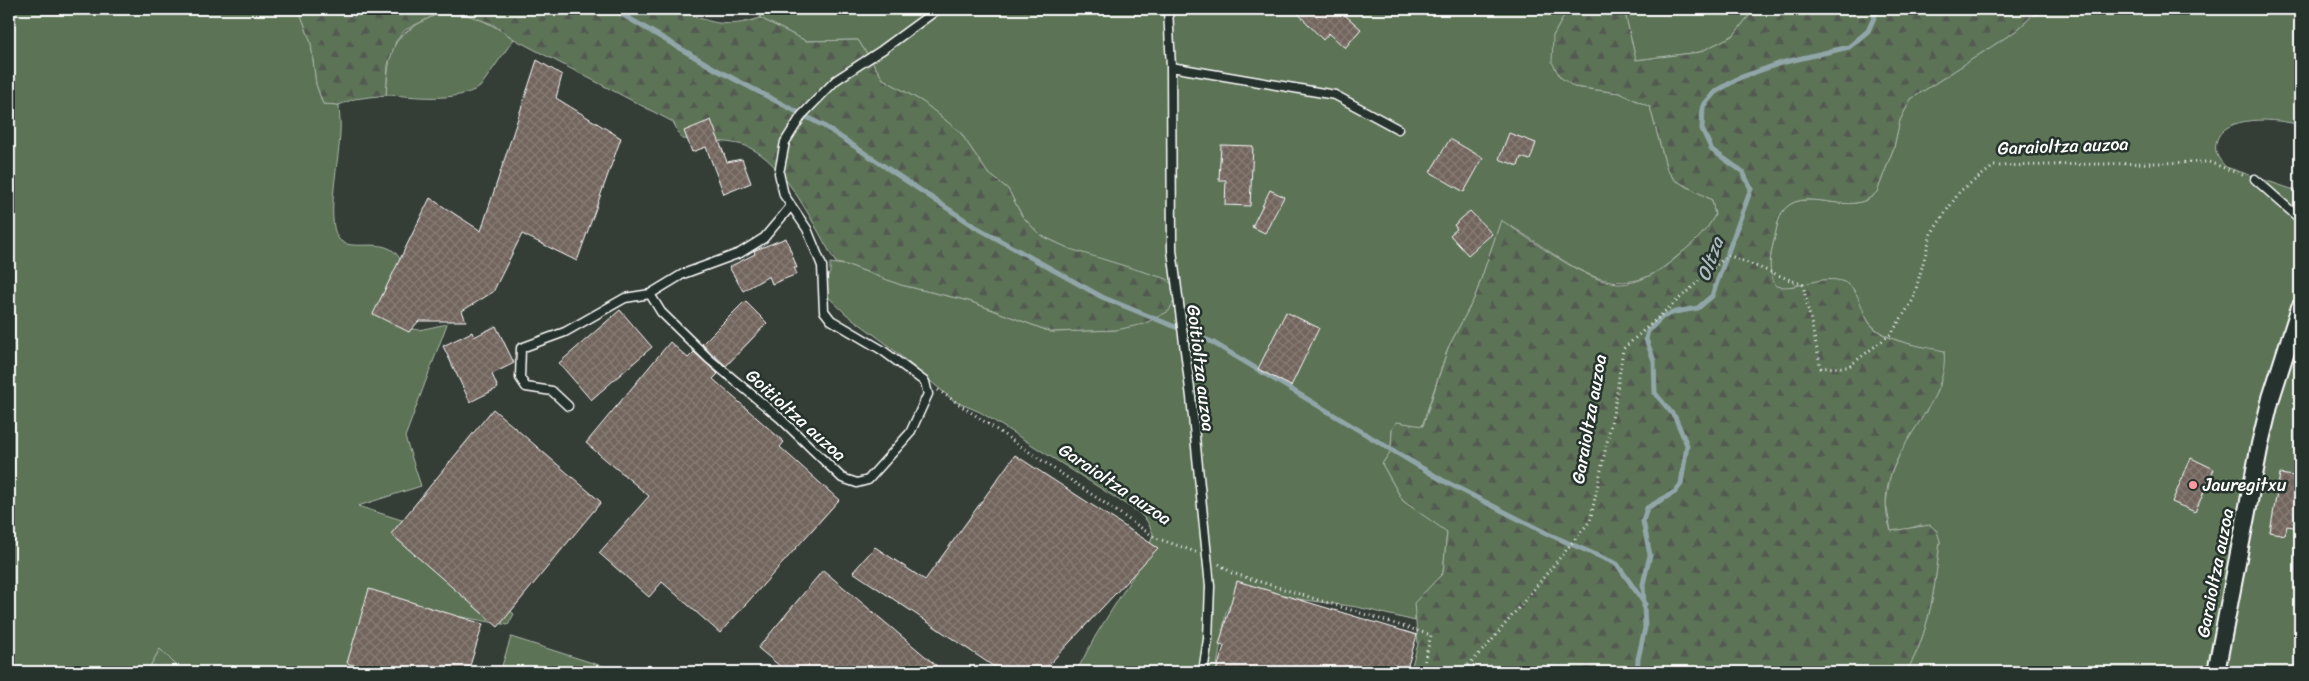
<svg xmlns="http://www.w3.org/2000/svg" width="2309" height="681" viewBox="0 0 2309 681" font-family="Sriracha,sans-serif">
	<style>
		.green { fill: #5c7357; stroke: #aeb9ab }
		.forest { fill: url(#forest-firs); stroke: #aeb9ab }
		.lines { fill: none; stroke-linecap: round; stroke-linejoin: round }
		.stream { stroke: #91a6a8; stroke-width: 5 }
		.building { fill: url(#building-cross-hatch); stroke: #fff }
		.lane-casing { stroke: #fff; stroke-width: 11 }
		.street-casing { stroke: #fff; stroke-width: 20 }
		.path { stroke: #fff; stroke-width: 3; stroke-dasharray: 1 4; stroke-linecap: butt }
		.lane { stroke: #26332d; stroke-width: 8 }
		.street { stroke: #26332d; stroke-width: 16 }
		.poi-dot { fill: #ff9aa2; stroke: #26332d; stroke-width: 2 }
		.labels { text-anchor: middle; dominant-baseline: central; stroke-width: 5; stroke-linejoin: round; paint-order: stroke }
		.street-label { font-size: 18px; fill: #fff; stroke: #26332d }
		.poi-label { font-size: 18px; fill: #fff; stroke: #26332d; text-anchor: start }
		.water-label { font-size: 19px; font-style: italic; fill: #adbcbe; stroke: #26332d }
	</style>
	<defs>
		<pattern id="forest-firs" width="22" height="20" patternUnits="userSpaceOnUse" patternTransform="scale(1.25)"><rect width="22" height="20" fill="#5c7357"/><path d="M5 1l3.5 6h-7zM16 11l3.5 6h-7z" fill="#525a50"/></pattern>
		<pattern id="building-cross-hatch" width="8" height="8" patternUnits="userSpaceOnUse" patternTransform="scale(1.25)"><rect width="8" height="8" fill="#72655d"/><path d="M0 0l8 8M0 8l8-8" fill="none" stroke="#877c75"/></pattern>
	</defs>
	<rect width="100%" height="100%" fill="#353d37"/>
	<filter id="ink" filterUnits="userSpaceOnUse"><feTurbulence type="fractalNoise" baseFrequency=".02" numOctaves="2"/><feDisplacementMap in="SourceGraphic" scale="10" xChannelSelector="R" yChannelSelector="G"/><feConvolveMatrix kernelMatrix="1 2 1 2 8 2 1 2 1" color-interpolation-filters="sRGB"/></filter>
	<g filter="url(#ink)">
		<path class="green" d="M9 9H299L311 43 316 84 323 104 339 105C339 114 341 123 340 132 340 156 325 219 338 238 350 255 386 233 400 259L406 328 419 330 447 324 405 437 421 486 358 506 417 525 514 614 508 625 386 604 379 667 398 672H187L177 666 160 649 149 668V672H9Z
			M762 9H1568L1553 36 1574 87 1620 93 1650 107 1667 170 1675 180 1712 200 1715 215C1705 235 1691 245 1674 259 1609 317 1559 250 1501 221L1475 297 1448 348 1422 426 1392 429 1391 451 1382 464 1403 501 1447 531 1443 573 1415 603V621L1357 607 1261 594 1235 597 1226 612 1216 672H1076L1096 635 1148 552 1153 533 1147 521 1138 512 980 412 954 401 884 342 846 314 821 290 830 272V263L851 266 901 285 969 301 1051 332 1116 330 1070 249 1040 235 1022 216 1008 189 987 172 960 132 923 102 883 79 858 40 806 41 760 18Z
			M1624 9H1754L1734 35 1700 52 1636 60Z
			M2052 9H2300V125C2279 119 2222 113 2216 143 2214 153 2219 160 2226 167L2300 192V672H1906C1930 633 1935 586 1940 541L1921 525 1904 530 1891 531 1886 503 1890 476 1902 449 1940 386 1944 352C1921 346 1884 342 1869 322 1862 313 1859 300 1854 290L1825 280 1785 288 1776 286C1767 272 1770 256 1774 240 1776 232 1777 222 1781 214 1801 180 1851 222 1877 192L1894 147 1900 120 1911 99 2017 30 2033 15 2049 12Z
			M443 11C470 12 492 24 514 39L480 87C454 103 416 96 386 95 390 38 393 36 443 11Z
			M511 637 621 672H500Z"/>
		<path class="forest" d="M299 9H678C709 23 726 29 760 18L806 41 858 40 883 79 923 102 960 132 987 172 1008 189 1022 216 1040 235 1070 249 1167 279 1178 292 1169 311 1144 324 1116 330 1051 332 969 301 901 285 851 266 836 263C815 228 786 162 746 146 733 141 697 140 682 139L673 122 514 39 492 24 460 12 443 11 405 30 396 41 388 65 386 95 354 99 339 105 323 104 316 84 311 43Z
			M1568 9H1624L1636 60 1700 52 1734 35 1754 9H2052L2049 12 2033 15 2017 30 1911 99 1900 120 1894 147 1877 192C1850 222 1801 180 1781 214 1777 222 1776 232 1774 240 1770 256 1767 272 1776 286 1798 291 1822 273 1844 282 1862 289 1860 317 1875 329 1892 343 1922 346 1944 351 1951 414 1865 455 1891 531L1930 525 1937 531 1940 541C1935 586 1930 633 1906 672H1410L1418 644 1414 603 1443 573 1447 532 1403 501 1382 464 1391 451 1392 429 1397 422 1423 426 1448 348 1475 297 1501 220C1529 238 1587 283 1619 284 1640 284 1662 270 1677 257 1693 243 1705 234 1715 215L1712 200 1675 180 1667 170 1650 107 1620 93 1574 87 1560 77 1552 62 1553 36Z
			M160 649 177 666 187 672H149V668Z"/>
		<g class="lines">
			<path class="stream" d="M613 9 717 70 824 126 974 226 1102 297 1212 342 1442 480 1548 534 1617 564 1645 604
				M1637 672 1638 659 1645 628 1643 584 1650 555 1643 521 1647 508 1675 492 1681 484 1687 445 1675 417 1655 393 1654 361 1646 339 1648 331 1662 317 1675 312 1698 308 1712 296 1751 189 1743 172 1712 150 1702 129 1703 106 1715 92 1739 78 1781 63 1849 47 1868 31 1878 9"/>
		</g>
		<path class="building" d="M1294 9H1351L1345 15 1361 29 1345 48 1329 33 1323 40Z
			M537 60 562 75 556 98 621 138 577 261 522 234 493 292 462 311 466 321H419L409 332 373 314 430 198 481 231Z
			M711 120 727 162 742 159 751 183 724 194 706 147 692 152 684 131Z
			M1509 133 1536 143 1530 160 1521 157 1518 166 1499 159Z
			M1450 139 1483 158 1464 192 1430 172Z
			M1221 145 1253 146 1250 206 1225 205 1226 180H1219Z
			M1270 190 1284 197 1265 233 1252 227Z
			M1470 211 1492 234 1468 255 1450 235 1457 229 1454 225Z
			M786 238 797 268H794L797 274 772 284 769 276 743 291 729 267 755 254 754 251 758 249Z
			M745 301 767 323 726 366 702 344Z
			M620 310 652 347 591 400 559 363Z
			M1286 312 1319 328 1291 386 1258 369Z
			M496 326 514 363 492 374 498 388 470 402 443 346 472 332 474 337Z
			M670 342 688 358 694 352 718 374 713 379 784 442 780 447 839 500 720 633 662 582 649 597 599 553 649 496 586 443Z
			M493 409 601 502 498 627 391 534Z
			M1015 455 1158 548 1042 672H1002L853 572 875 547 925 580Z
			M2191 458 2214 469 2195 512 2172 502Z
			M2280 474 2300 477V528L2287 526 2285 535 2270 532Z
			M823 570 944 672H787L758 648Z
			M1237 581 1417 635 1406 672H1216L1224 646 1219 645Z
			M369 589 483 624 468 672H377L347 663Z"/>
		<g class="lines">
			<defs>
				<path id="lane" d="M1168 9 1171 67 1172 250 1191 397 1210 586 1208 639 1203 672
					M1171 67 1335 95 1398 129
					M2255 179 2300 219
					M791 206 764 238 740 253 683 274 650 294 661 312 709 359 780 418 842 478 857 483 868 480 910 433 928 394 925 382 882 350 831 320 824 311 822 266 807 229 784 195 779 173 785 142 802 115 836 80 882 50 938 9
					M568 406 552 391 526 387 520 378 521 348 565 332 625 298 650 294"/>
				<path id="street" d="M2216 672 2260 444 2271 398 2300 307"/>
			</defs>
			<use href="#lane" class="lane-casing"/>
			<use href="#street" class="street-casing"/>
			<path class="path" d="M938 390 1156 538 1196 552
				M1219 564 1232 573 1431 635 1422 672
				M1461 672 1488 645 1590 521 1615 405 1623 349 1728 255 1803 285 1821 368 1848 367 1891 334 1913 300 1931 234 1960 191 1994 166 2209 162 2245 176"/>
			<use href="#lane" class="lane"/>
			<use href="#street" class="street"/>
		</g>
	</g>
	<circle class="poi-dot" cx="2193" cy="485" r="5"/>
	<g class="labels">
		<g class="street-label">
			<text transform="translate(2063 146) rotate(-2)">Garaioltza auzoa</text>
			<text transform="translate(1201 368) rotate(83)">Goitioltza auzoa</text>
			<text transform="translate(796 415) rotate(42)">Goitioltza auzoa</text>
			<text transform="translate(1589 419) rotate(-80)">Garaioltza auzoa</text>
			<text transform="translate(1115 484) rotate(34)">Garaioltza auzoa</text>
			<text transform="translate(2215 573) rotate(-79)">Garaioltza auzoa</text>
		</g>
		<g class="poi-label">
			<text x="2203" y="485">Jauregitxu</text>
		</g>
		<g class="water-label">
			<text transform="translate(1710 259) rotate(-70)">Oltza</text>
		</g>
	</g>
	<rect width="2309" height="681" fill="none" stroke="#26332d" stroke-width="30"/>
	<rect x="15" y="15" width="2279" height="651" fill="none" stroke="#fff" stroke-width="2" filter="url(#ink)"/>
</svg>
